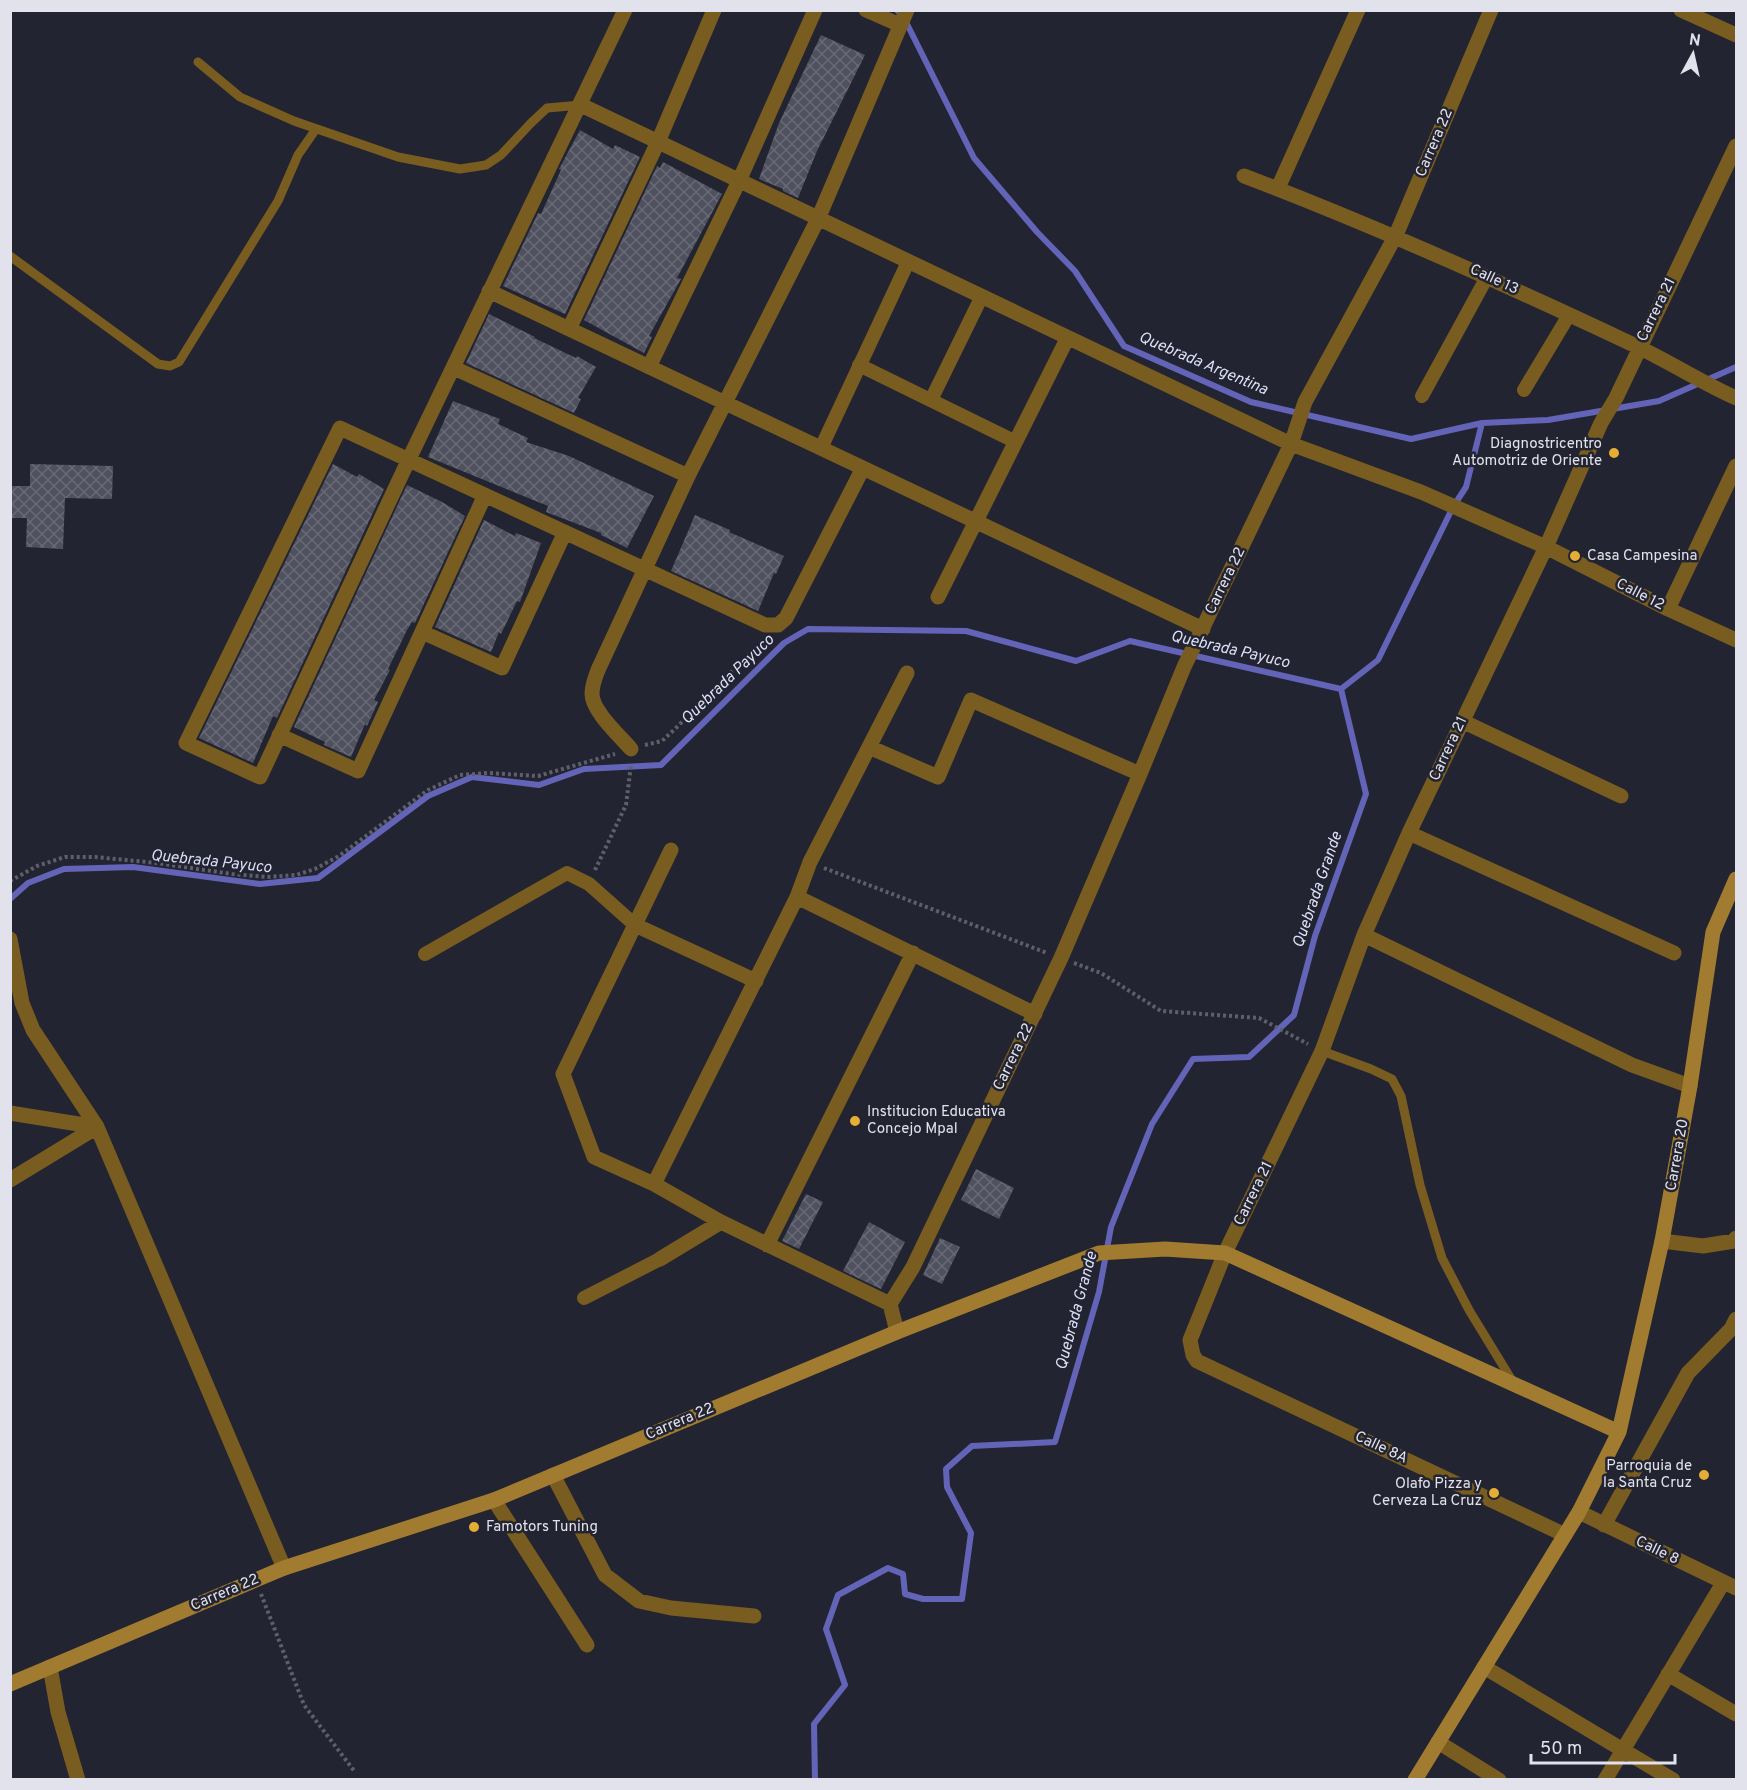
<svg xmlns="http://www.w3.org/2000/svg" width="1747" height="1790" viewBox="0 0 1747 1790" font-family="Overpass,sans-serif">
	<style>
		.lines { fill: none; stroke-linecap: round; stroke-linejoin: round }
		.stream { stroke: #6364b8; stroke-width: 6 }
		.building { fill: url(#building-cross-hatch) }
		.path { stroke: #5e5f6b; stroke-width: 4; stroke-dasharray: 3 3; stroke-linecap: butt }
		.service { stroke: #795c1f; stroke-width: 9 }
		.pedestrian { stroke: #795c1f; stroke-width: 14 }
		.minor { stroke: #795c1f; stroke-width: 15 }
		.secondary { stroke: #a17c30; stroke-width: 15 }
		.poi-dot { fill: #e4ad35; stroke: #232431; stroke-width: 2 }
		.labels { text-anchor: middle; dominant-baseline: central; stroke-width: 5; stroke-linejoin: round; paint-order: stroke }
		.street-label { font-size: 15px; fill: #e1e2eb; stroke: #232431 }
		.poi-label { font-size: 15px; fill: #e1e2eb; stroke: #232431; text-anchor: end }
		.water-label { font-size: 16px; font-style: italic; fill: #dddff7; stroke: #232431 }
	</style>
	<defs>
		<pattern id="building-cross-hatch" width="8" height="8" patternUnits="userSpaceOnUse" patternTransform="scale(1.5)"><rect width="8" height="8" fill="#50515f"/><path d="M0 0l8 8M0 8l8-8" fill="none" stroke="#696a76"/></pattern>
	</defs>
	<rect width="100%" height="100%" fill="#232431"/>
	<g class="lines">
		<path class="stream" d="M897 10 904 18 974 158 1037 232 1075 271 1124 346 1251 402 1411 439 1482 423 1548 420 1659 401 1736 367
			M1341 689 1378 660 1453 507 1466 487 1482 423
			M10 899 28 883 64 869 133 867 260 884 318 878 428 796 472 777 539 785 584 769 661 765 784 643 808 629 966 631 1076 661 1130 641 1341 689
			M815 1780 814 1724 845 1685 826 1629 838 1595 888 1568 903 1574 905 1594 923 1599H962L971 1533 947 1487 946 1469 972 1446 1055 1442 1099 1292 1111 1227 1152 1124 1193 1059 1249 1057 1294 1015 1315 936 1366 794 1341 689"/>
	</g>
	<path class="building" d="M821 35 865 55 817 151 798 198 783 191V189L759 179 779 123Z
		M580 130 613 149 615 145 640 157 565 314 503 286 538 213 541 214 561 170 559 169Z
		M663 162 722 194 677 278 681 279 649 336 652 337 644 353 584 320 657 166 660 168Z
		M489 314 535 337 534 338 576 358 577 356 596 367 578 398 581 399 574 413 466 363Z
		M453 401 500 419 498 424 528 438 526 442 569 456 654 496 627 548 601 535V533L546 512 548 506 428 457Z
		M30 464 113 466 112 499 65 498 63 549 26 547 27 518H10V486H30Z
		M333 464 357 477 359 474 384 489 277 718 273 716 253 763 199 738Z
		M407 485 442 502 465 516 415 623 412 622 407 630 388 669 390 670 374 700 378 702 367 726 365 724 351 757 324 745 325 742 294 727Z
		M695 515 730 530 729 532 784 556 776 574 774 573 758 611 671 571Z
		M484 520 515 536 516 533 541 543 520 602 517 601 501 634 499 632 491 652 435 627Z
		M976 1169 1014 1188 999 1219 961 1200Z
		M806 1194 823 1202 799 1249 782 1241Z
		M869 1222 905 1242 881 1289 843 1271Z
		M940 1238 960 1247 942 1284 923 1275Z"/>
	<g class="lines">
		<path class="path" d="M645 745 662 741 675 729 763 640
			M824 868 1047 953
			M595 870 626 805 631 765
			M10 881 37 866 65 857H95L157 863 232 874 267 877 296 875 315 869 339 856 428 790 460 775 488 773 538 776 615 754
			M1074 963 1101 973 1161 1011 1259 1018 1308 1044
			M261 1594 304 1705 355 1772"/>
		<path class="service" d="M198 62 240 97 294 121 398 157 460 169 486 165 501 155 531 123 547 108 581 105
			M10 256 158 364 170 366 179 362 278 201 298 155 316 129
			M1322 1051 1371 1069 1392 1079 1401 1096 1420 1185 1442 1258 1469 1310 1513 1382"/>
		<path class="pedestrian" d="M859 365 1014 441
			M1524 390 1569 315
			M1422 396 1487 277
			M931 400 981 298
			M821 448 908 262
			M425 954 567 873 589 884 635 925
			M584 1298 660 1259"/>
		<path class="minor" d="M625 10 409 459 260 777 186 743 340 428 765 625H778L786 618 863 468
			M866 10 900 25
			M1681 10 1736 35
			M581 105 1291 444 1421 492 1546 547 1668 609 1736 640
			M1244 176C1378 227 1507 285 1636 346 1670 362 1702 383 1736 398
			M1278 188 1358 10
			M489 291 1203 629
			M569 329 658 142 714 10
			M649 367 739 181 815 10
			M454 368 688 476
			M938 597 1067 339
			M1668 609 1736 466
			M422 632 502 668 565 532
			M1462 721 1621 796
			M279 735 358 771 485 495
			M869 747 938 777 971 700 1140 774
			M631 749C620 736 592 711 592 694 592 685 595 678 598 670L688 476 818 219 907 10
			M1409 833 1674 953
			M671 850 563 1074 594 1157 654 1184 721 1222 890 1304
			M797 897 1035 1014
			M635 925 756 981
			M1364 935 1632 1065 1690 1086
			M10 939 22 1003 33 1030 97 1127 284 1568
			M10 1113 97 1127
			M10 1180 97 1127
			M654 1184 797 897 810 862 907 673
			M1662 1241 1703 1246 1734 1241 1736 1238
			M767 1245 913 953
			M660 1259 721 1222
			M897 1332 890 1304 913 1267 1061 958 1140 774 1184 667 1291 444 1305 402 1396 235 1491 10
			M553 1475 605 1575 639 1601 671 1608 754 1616
			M494 1500 587 1645
			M1579 1512 1736 1588
			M1604 1525 1688 1373 1731 1329 1736 1319
			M1565 1535 1197 1361 1193 1355 1190 1340 1225 1253 1322 1051 1364 935 1409 833 1546 547 1601 423 1616 398 1736 146
			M50 1667 58 1712 78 1780
			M1484 1667 1673 1780
			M1668 1674 1736 1714
			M1438 1742 1499 1780
			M1605 1780 1723 1583"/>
		<path class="secondary" d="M10 1684 284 1568 494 1500 897 1332 1099 1253 1165 1249 1225 1253 1619 1432
			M1415 1780 1579 1512 1619 1432 1662 1241 1690 1086 1713 932 1736 879"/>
	</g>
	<g class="poi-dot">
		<circle cx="1614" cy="453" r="6"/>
		<circle cx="1575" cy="556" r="6"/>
		<circle cx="855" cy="1121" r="6"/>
		<circle cx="1704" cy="1475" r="6"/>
		<circle cx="1494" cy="1493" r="6"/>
		<circle cx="474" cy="1527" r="6"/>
	</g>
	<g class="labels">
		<g class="street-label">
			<text transform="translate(1435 143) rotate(-67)">Carrera 22</text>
			<text transform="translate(1494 280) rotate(25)">Calle 13</text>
			<text transform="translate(1657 310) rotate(-64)">Carrera 21</text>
			<text transform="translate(1226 581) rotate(-64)">Carrera 22</text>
			<text transform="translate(1640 595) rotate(27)">Calle 12</text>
			<text transform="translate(1449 749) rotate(-65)">Carrera 21</text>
			<text transform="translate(1014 1057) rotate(-64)">Carrera 22</text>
			<text transform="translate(1678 1155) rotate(-80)">Carrera 20</text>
			<text transform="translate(1254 1194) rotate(-64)">Carrera 21</text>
			<text transform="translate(680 1422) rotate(-23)">Carrera 22</text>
			<text transform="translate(1381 1448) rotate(25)">Calle 8A</text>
			<text transform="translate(1657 1551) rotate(26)">Calle 8</text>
			<text transform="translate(225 1593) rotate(-23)">Carrera 22</text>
		</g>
		<g class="poi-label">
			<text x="1602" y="444">Diagnostricentro<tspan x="1602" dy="17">Automotriz de Oriente</tspan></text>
			<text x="1587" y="556" text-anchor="start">Casa Campesina</text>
			<text x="867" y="1112" text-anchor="start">Institucion Educativa<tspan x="867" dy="17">Concejo Mpal</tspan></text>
			<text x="1692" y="1466">Parroquia de<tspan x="1692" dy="17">la Santa Cruz</tspan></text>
			<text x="1482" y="1484">Olafo Pizza y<tspan x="1482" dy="17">Cerveza La Cruz</tspan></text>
			<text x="486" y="1527" text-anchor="start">Famotors Tuning</text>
		</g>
		<g class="water-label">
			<text transform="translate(1203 364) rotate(23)">Quebrada Argentina</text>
			<text transform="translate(1230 650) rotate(13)">Quebrada Payuco</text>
			<text transform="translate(728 680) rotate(-44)">Quebrada Payuco</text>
			<text transform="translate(211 862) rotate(6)">Quebrada Payuco</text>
			<text transform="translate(1318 890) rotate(-71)">Quebrada Grande</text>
			<text transform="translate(1077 1311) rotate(-75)">Quebrada Grande</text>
		</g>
	</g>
	<rect width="1747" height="1790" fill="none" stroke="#e1e2eb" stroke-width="24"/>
	<g transform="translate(1693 54) rotate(8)" stroke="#232431" stroke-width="4.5" paint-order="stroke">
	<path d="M0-4.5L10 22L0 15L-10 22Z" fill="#e1e2eb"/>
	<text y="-9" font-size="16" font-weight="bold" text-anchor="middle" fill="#e1e2eb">N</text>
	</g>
	<path d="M1531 1754v9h144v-9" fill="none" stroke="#e1e2eb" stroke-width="3"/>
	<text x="1540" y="1754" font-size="18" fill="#e1e2eb" stroke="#232431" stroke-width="4.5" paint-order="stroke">50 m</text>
</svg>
